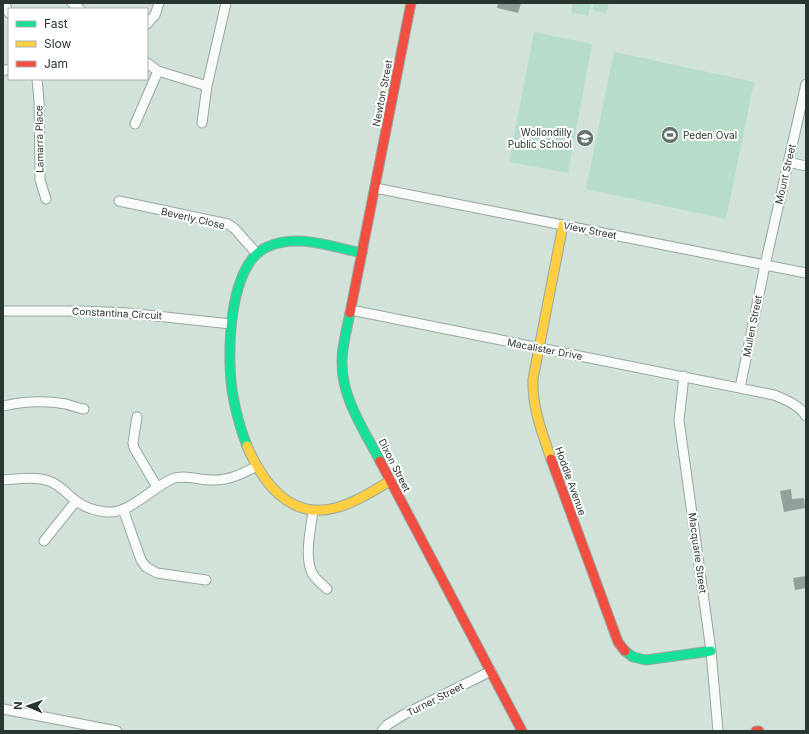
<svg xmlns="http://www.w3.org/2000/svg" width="809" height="734" viewBox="0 0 809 734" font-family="Inter,sans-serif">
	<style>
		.green { fill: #b6dcca }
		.building { fill: #92a099 }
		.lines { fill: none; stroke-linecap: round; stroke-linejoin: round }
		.street-casing { stroke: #98a69f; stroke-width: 11 }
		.fast-casing { stroke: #98a69f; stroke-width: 11 }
		.slow-casing { stroke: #98a69f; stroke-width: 11 }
		.jam-casing { stroke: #98a69f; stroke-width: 11 }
		.street { stroke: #f8fbf9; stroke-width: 9 }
		.fast { stroke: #16e098; stroke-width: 9 }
		.slow { stroke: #ffcf43; stroke-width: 9 }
		.jam { stroke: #f24e42; stroke-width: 9 }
		.labels { text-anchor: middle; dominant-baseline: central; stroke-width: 4; stroke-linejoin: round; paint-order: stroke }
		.street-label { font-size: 10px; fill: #293630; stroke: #fff }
		.poi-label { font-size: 10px; fill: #293630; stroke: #fff; text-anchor: end }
	</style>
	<rect width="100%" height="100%" fill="#d1e2d9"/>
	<path class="green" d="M573 3H591L588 16 571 12Z
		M594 3H609L606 13 593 10Z
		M534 32 592 44 568 173 509 162Z
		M614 52 754 82 726 219 586 189Z"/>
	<path class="building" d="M498 3H521L518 13 497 8Z
		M791 489 792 499 804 498 805 508 784 512 780 491Z
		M806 576V588L795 590 793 578Z"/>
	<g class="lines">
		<defs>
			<path id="street" d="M4 3 9 13
				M72 3 80 9
				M147 24 155 15 159 3
				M147 63 158 71 207 86
				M3 71 9 69
				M37 79 39 101 40 173V180L46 199
				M202 123 207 86 226 3
				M135 124 158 71
				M788 162 806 166
				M375 188 806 273
				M119 201 228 224 235 229 257 254
				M351 310 774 395C786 400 799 405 806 416
				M3 311H83L128 313 231 324
				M684 376 679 420 711 651 718 731
				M740 388 765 265 806 84
				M3 406C25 401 43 400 66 404 72 406 78 408 84 409
				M137 417 133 443 134 448 157 487
				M3 480C17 479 35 476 49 481 59 484 67 494 76 501 84 507 96 511 107 512 130 514 151 488 172 479 184 474 198 480 211 480 228 481 242 474 257 466
				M123 509 141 560 146 567 157 573 206 580
				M313 511C311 529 304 555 312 573 315 579 322 584 327 589
				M44 541 76 501
				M3 709 117 731
				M382 731 387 725 403 715 491 671"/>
			<path id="fast" d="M350 313C347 329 342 345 342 361 341 397 364 430 380 461
				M247 446C240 428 235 409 232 390 227 354 228 265 267 247 296 233 332 247 362 253
				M625 651 633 657 646 660 711 651"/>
			<path id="slow" d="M247 446C263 483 290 520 335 508 355 503 373 491 390 481
				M551 459C542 432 532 408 533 379L563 225"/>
			<path id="jam" d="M350 313 411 3
				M551 459 618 642 625 651
				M380 461 522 731
				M756 731H759"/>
		</defs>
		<use href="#street" class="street-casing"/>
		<use href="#fast" class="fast-casing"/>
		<use href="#slow" class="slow-casing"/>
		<use href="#jam" class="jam-casing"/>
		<use href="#street" class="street"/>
		<use href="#fast" class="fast"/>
		<use href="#slow" class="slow"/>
		<use href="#jam" class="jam"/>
	</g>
	<defs>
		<symbol id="stadium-disc" viewBox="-11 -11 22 22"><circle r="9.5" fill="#64726b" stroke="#fff"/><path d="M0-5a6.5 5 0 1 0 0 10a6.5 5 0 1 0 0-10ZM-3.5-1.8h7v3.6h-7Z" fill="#fff"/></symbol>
		<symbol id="school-disc" viewBox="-11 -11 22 22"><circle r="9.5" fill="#64726b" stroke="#fff"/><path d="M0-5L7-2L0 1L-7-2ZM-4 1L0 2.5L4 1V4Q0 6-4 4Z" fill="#fff"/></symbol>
	</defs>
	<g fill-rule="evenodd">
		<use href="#stadium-disc" x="660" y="125" width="20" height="20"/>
		<use href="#school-disc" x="575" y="128" width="20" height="20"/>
	</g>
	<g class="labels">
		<g class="street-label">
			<text transform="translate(382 93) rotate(-79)">Newton Street</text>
			<text transform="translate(39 139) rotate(-91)">Lamarra Place</text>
			<text transform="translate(785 174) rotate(-77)">Mount Street</text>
			<text transform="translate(193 218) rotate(13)">Beverly Close</text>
			<text transform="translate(590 230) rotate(11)">View Street</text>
			<text transform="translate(117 313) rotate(3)">Constantina Circuit</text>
			<text transform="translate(752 326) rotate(-79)">Mullen Street</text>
			<text transform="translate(545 349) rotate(11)">Macalister Drive</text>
			<text transform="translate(395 465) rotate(63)">Dixon Street</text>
			<text transform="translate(571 481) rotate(70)">Hoddle Avenue</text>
			<text transform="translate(698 553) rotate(82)">Macquarie Street</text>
			<text transform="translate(435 699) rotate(-27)">Turner Street</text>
		</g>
		<g class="poi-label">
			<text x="572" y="132">Wollondilly<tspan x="572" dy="12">Public School</tspan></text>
			<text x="683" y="135" text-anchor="start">Peden Oval</text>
		</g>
	</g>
	<rect width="809" height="734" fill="none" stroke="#293630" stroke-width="8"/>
	<rect x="8" y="8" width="140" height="72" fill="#ffffff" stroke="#a9afac"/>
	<rect x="16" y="21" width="20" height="6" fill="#16e098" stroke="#a9afac"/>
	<text x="44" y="28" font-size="12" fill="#293630">Fast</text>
	<rect x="16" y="41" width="20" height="6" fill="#ffcf43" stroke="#a9afac"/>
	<text x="44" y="48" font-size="12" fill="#293630">Slow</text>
	<rect x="16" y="61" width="20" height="6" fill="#f24e42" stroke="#a9afac"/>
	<text x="44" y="68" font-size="12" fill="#293630">Jam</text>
	<g transform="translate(28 706) rotate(272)" stroke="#ffffff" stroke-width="3" paint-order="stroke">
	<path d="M0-3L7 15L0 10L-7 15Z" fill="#293630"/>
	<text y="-6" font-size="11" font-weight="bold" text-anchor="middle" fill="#293630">N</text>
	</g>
</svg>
